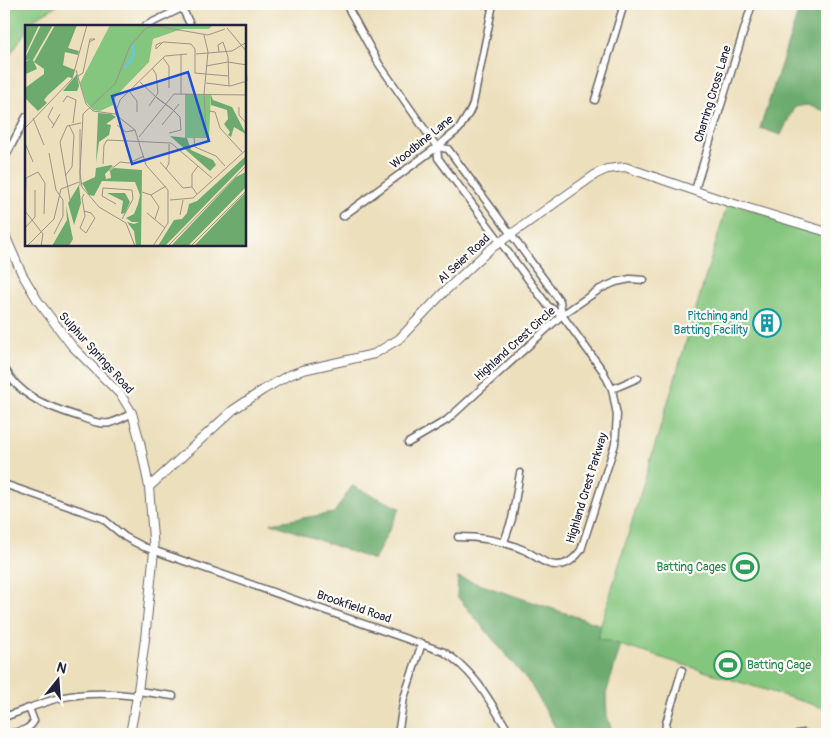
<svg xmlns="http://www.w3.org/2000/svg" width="831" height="738" viewBox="0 0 831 738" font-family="Pangolin,sans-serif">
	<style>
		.green { fill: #85c67e; stroke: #54745c }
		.forest { fill: #6cab6d; stroke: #476654 }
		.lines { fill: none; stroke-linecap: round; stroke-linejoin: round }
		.minor-casing { stroke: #696468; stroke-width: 9 }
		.tertiary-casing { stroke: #696468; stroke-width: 10 }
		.minor { stroke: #fff; stroke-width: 6 }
		.tertiary { stroke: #fff; stroke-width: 8 }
		.labels { text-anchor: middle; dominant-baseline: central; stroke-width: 4.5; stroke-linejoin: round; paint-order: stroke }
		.street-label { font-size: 12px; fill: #22223b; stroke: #fdfcf7 }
		.culture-label { font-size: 12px; fill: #0d838f; stroke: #fdfcf7; text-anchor: end }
		.leisure-label { font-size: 12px; fill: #27864d; stroke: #fdfcf7; text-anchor: end }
		.inset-river { fill: none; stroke: #67c5e5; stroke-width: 2.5 }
		.inset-road { fill: none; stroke: #9b9388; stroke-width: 1 }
		.view { fill: #1d4ed8; fill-opacity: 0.15; stroke: #1d4ed8; stroke-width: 2.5 }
		.inset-edge { fill: none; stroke: #22223b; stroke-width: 2.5 }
	</style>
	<rect width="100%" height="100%" fill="#fdfcf7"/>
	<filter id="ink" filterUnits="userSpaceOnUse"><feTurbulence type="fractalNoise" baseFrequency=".02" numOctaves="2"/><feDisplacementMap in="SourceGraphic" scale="10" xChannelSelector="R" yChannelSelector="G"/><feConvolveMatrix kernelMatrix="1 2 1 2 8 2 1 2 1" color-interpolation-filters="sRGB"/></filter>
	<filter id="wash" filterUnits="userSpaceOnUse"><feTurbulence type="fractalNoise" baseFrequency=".0096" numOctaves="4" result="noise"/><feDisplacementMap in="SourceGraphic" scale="20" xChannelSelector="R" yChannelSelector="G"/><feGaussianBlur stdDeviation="1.12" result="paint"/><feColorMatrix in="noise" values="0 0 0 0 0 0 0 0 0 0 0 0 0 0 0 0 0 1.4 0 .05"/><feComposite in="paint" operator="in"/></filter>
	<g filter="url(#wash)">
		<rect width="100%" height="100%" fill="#ecdfbc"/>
		<path class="green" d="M4 4H60L37 17 30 26H26V31L4 63Z
			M728 202 827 236V709L597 638Z"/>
		<path class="forest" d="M801 4H827V112L807 105 794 107 781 135 760 128Z
			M352 486 400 508 374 560 271 523 334 513Z
			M458 577 601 625 598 638 621 645 606 694 607 716 613 734H559L531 685 457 596Z"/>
	</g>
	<g filter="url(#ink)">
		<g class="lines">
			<defs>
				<path id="minor" d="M346 4 379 64 437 147 438 158 548 306 562 315 560 301 448 149 437 147
					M182 8 191 26
					M145 26 190 4
					M595 100 624 4
					M4 160 26 117
					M695 190 752 4
					M343 216 437 147 459 129 469 113 473 104 493 4
					M4 367C19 397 49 407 80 417 89 420 100 425 110 423 117 421 125 417 132 413
					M612 389 638 378
					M408 443 447 420 562 315 600 289 616 282 630 279 644 280
					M4 484 102 518 125 537 144 547 444 652C477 673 490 702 510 734
					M458 537C481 537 502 540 524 550 533 554 545 565 555 565 567 566 574 559 581 550L615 444 617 415 612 389 603 371 562 315
					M504 542 512 519 520 473
					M138 691 173 696
					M4 717C22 711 41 703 59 698 85 692 112 693 137 696
					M7 734C17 732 29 731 34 721L29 708
					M398 734 404 698 422 643
					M665 734 666 723 682 670
					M797 734 804 733"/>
				<path id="tertiary" d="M4 233 22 274 38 301 72 346 121 395 132 413 140 442 149 487 154 551 145 639 138 691 130 734
					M149 487 233 410 263 390 287 376 303 370 374 354 399 339 445 291 489 250 596 174 607 169 625 167 728 202 827 232"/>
			</defs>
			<use href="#minor" class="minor-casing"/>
			<use href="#tertiary" class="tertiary-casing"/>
			<use href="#minor" class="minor"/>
			<use href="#tertiary" class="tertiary"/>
		</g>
	</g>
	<defs>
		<symbol id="building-ring" viewBox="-11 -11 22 22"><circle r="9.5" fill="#fdfcf7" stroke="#0f9aa8" stroke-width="1.5"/><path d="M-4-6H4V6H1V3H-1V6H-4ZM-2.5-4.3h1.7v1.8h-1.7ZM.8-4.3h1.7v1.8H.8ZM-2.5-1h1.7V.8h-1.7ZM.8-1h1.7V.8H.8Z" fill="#0f9aa8"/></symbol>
		<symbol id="stadium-ring" viewBox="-11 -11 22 22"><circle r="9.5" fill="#fdfcf7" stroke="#2e9e5b" stroke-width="1.5"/><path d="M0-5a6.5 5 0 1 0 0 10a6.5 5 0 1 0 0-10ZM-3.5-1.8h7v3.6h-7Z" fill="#2e9e5b"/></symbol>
	</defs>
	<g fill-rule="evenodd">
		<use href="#building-ring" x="751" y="307" width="32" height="32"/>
		<use href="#stadium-ring" x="729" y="551" width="32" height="32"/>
		<use href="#stadium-ring" x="712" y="649" width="32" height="32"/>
	</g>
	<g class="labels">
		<g class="street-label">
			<text transform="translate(713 94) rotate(-73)">Charring Cross Lane</text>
			<text transform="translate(422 142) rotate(-39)">Woodbine Lane</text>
			<text transform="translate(464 259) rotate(-43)">Al Seier Road</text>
			<text transform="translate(515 344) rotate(-42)">Highland Crest Circle</text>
			<text transform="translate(96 353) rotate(48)">Sulphur Springs Road</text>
			<text transform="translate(587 488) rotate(-73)">Highland Crest Parkway</text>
			<text transform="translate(354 607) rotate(19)">Brookfield Road</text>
		</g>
		<g class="culture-label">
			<text x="748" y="316">Pitching and<tspan x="748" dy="14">Batting Facility</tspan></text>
		</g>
		<g class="leisure-label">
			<text x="726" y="567">Batting Cages</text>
			<text x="747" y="665" text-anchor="start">Batting Cage</text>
		</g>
	</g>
	<g transform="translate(25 25)">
		<rect width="221" height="221" fill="#ecdfbc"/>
		<path d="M85 0H188L184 4H157L128 14 124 37 91 71 88 80 75 86 68 85 61 77 55 58ZM160 69 186 70 184 113H160Z" fill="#85c67e"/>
		<path d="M0 0H14L0 30ZM16 0H28L8 35 12 44 1 49 0 37 5 34 0 36V33ZM30 0H52L43 23 54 26 53 30 40 27 38 40 50 45 47 53 43 52 23 70 19 75 22 78 13 86 0 73V63L19 49V44L9 37ZM52 49 54 61 52 66H38ZM186 70 188 75 207 82 221 109 209 102 206 112 203 110 205 107 199 99 203 94 202 85 186 80ZM73 88 86 89 91 92 81 99 86 100 84 110 74 117 71 138ZM145 111 162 113 166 125 188 135 191 140 185 146ZM221 131V138L140 221H133L149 195 157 194 162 188 164 179 172 176ZM86 140 88 141 80 149 81 154 86 153 85 146 89 143 117 145 116 221H111L109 206 102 197 109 199 114 197H107L101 193 109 189 113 179 115 170 110 157 77 156 69 171 64 170 57 158 70 152 71 143ZM221 147V162L163 221H146L211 152ZM54 160 56 178 49 200 43 178ZM221 167V221H169ZM82 168H100L105 177 100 188 96 189 98 176ZM41 181 48 214 44 221H27L42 195Z" fill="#6cab6d"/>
		<path class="inset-river" d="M100 43 108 32V19"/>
		<path class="inset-road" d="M202 3 222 27M179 10 183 27 179 69 181 102M137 18 131 24V20L135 18H137L138 17H139L166 19 170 24V48L203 51M194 27 193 20 198 17 203 32 204 61M171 29 207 26 222 17M138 33 144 41V63M221 40 222 56M181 41 203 37 222 40M51 45 61 79 68 86 90 89 110 105 121 140 143 165V198L128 221M53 51 58 48 65 14H70L64 17M115 57 132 73 147 84 131 72M181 58 205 61 222 56M104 66 112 76V87M156 69V29M38 77 42 71 51 75 48 98M124 81 133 68 131 49 127 43M28 82 23 92 29 100M214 82V90L222 99M184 86 190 87 195 103 217 127M90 89 95 75 140 31 162 29M8 93 19 120M92 100 101 107 110 105M137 100 154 79M0 103 47 54 62 0M27 103 35 89M144 108 156 105 155 92 147 84M114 112 149 69 222 70M169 113 170 122 191 131 200 141M0 118 8 137M24 128 31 165 38 175V191L29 209M135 137 158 163 167 162M78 139 79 120 82 115 146 118 187 153M141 144 144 138V119M84 146 95 137 104 138 119 131M40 151 47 142 49 110 44 100M55 161V104M117 167 126 170 141 161M172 169 167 162V149L173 141M126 170 134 182 130 194M45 175 35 117 42 101 56 98M145 175 168 173 222 124M91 179 77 171 78 163 107 165 108 174 97 194M0 184 1 153 13 147 20 158 19 189M0 186 18 209 16 221M59 186 66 188 70 193 61 208 55 203 60 191 57 173 59 169M122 188 140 203M155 190 158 175M0 203 10 192V165M2 221 29 194 36 164 54 157M110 221 101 198 74 182 57 162 55 148 58 89 90 59 105 21 121 3 131 1 183 10 200 4M143 221 222 140M166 221 222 165"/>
		<path class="view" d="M163 47 184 116 107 139 87 71Z"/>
		<rect width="221" height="221" class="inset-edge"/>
	</g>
	<rect width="831" height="738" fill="none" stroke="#fdfcf7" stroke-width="20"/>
	<g transform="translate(58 680) rotate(17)" stroke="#fdfcf7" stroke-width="4" paint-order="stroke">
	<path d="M0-4L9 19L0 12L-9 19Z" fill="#22223b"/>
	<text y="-8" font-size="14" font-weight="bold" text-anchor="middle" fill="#22223b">N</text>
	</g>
</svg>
